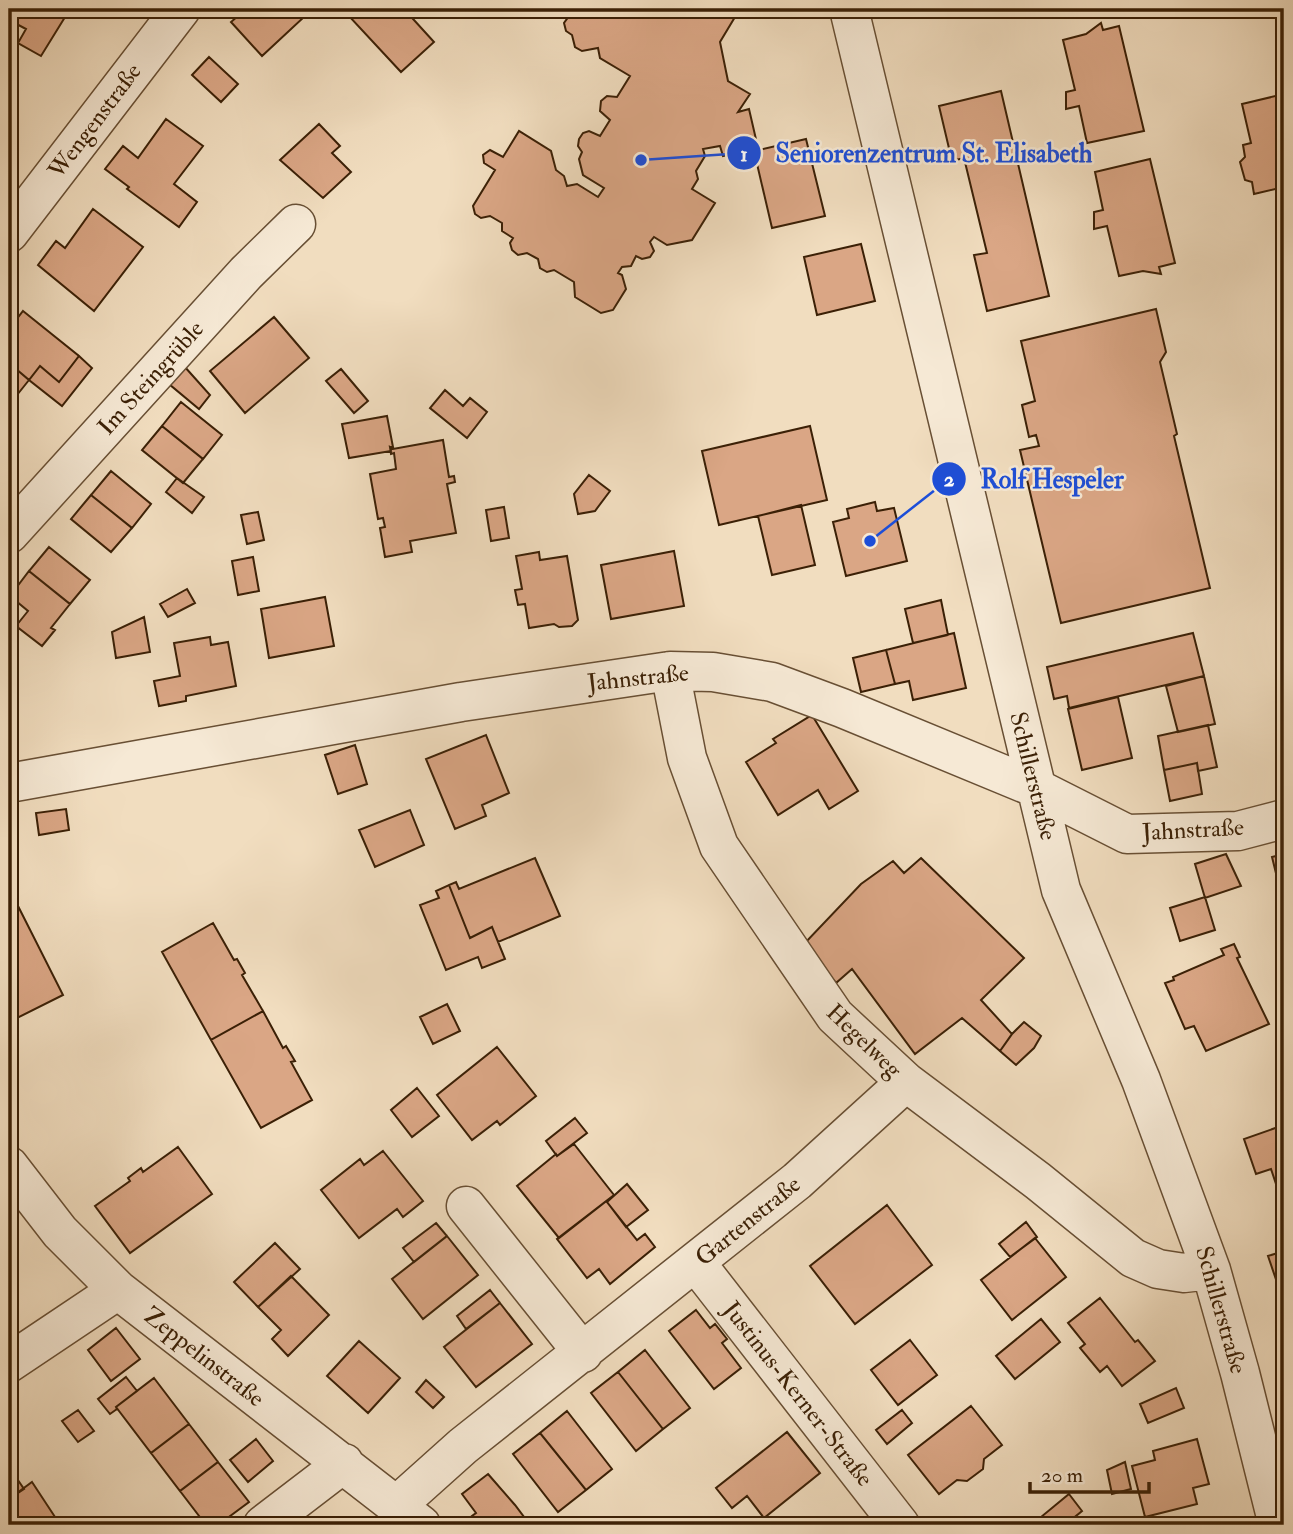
<svg xmlns="http://www.w3.org/2000/svg" width="1293" height="1534" viewBox="0 0 1293 1534" font-family="'IM FELL Double Pica',serif">
	<style>
		.building { fill: #daa685; stroke: #3b2006; stroke-width: 2 }
		.lines { fill: none; stroke-linecap: round; stroke-linejoin: round }
		.street-casing { stroke: #684f34; stroke-width: 41 }
		.street { stroke: #f6e9d5; stroke-width: 38 }
		.labels { text-anchor: middle; dominant-baseline: central; stroke-width: 5; stroke-linejoin: round; paint-order: stroke }
		.street-label { font-size: 24px; fill: #3b2006; stroke: #f6e9d5 }
		.leader { fill: none; stroke: #1d4ed8; stroke-width: 2.5 }
		.callout-dot { fill: #1d4ed8; stroke: #f6e9d5; stroke-width: 2.5 }
		.mark-label { font-size: 21px; text-anchor: middle; font-weight: bold; fill: #fff }
		.callout-label { font-size: 26px; text-anchor: middle; font-weight: bold; fill: #1d4ed8; stroke: #f6e9d5; stroke-width: 5; stroke-linejoin: round; paint-order: stroke }
	</style>
	<rect width="100%" height="100%" fill="#f1ddbf"/>
	<filter id="stains"><feTurbulence type="fractalNoise" baseFrequency=".00286" numOctaves="4"/><feColorMatrix values="0 0 0 0 .2 0 0 0 0 .09 0 0 0 0 .02 0 0 0 .5 -.17"/></filter>
	<radialGradient id="worn" r=".72"><stop offset=".6" stop-color="#630" stop-opacity="0"/><stop offset="1" stop-color="#630" stop-opacity=".3"/></radialGradient>
	<path class="building" d="M14 9H70L41 56 18 43 26 29 9 20Z
		M246 9H297L304 17 262 56 231 22Z
		M354 9H404L434 42 401 72 347 14Z
		M568 9H734L738 12 720 42 728 81 750 94 738 112 749 109 758 148 723 156 720 146 703 149 705 156 696 171 698 179 692 189 715 203 692 240 667 245 654 237 650 242 654 251 650 257 642 259 636 256 631 266 622 267 618 273 622 275 626 289 613 310 601 313 575 297 574 282 554 270 547 272 540 268 538 259 527 253 518 255 512 250 510 243 513 238 502 231V223L490 216 481 218 475 214 473 206 495 170 484 163 483 155 490 150 503 157 519 131 551 151 556 170 564 176 567 186 577 184 598 197 604 188 583 175 579 159 582 152 578 146 579 139 583 133 589 131 600 136 610 120 600 111 601 101 607 96 617 97 630 76 600 58 598 48 582 51 575 47 572 35 566 31 564 23 569 16Z
		M1101 23 1103 30 1119 26 1144 131 1087 143 1079 106 1066 109V92L1075 90 1063 40 1086 34Z
		M209 57 238 84 221 102 192 75Z
		M1001 91 1049 296 987 311 974 255 987 253 964 158 952 161 939 106Z
		M1284 94V187L1254 194 1252 182 1245 180 1240 162 1245 157 1243 145 1251 143 1242 104Z
		M166 119 203 146 174 184 197 202 179 227 127 189 129 187 105 169 123 146 138 158Z
		M319 124 340 146 332 153 351 172 323 198 280 160Z
		M806 139 825 216 772 228 754 151Z
		M1150 159 1175 263 1159 267 1161 274 1143 271 1119 276 1107 226 1094 229V212L1103 210 1095 172Z
		M93 209 143 247 94 311 38 265 56 241 65 248Z
		M861 244 875 301 817 315 804 257Z
		M1156 309 1166 352 1160 362 1177 434 1174 436 1210 588 1061 623 1020 450 1039 446 1036 435 1029 437 1022 405 1035 401 1021 341Z
		M23 311 79 356 59 382 40 366 29 380 9 363V329Z
		M274 317 309 358 245 413 210 371Z
		M79 356 92 368 62 406 29 380 40 366 59 382Z
		M9 363 29 380 9 405Z
		M184 366 210 395 199 409 169 384Z
		M341 369 368 401 354 413 326 381Z
		M445 390 463 406 470 398 487 412 467 438 430 408Z
		M181 402 222 435 203 459 162 426Z
		M387 416 393 447H390L391 451 349 458 342 424Z
		M162 426 203 459 183 483 142 450Z
		M810 426 827 500 719 525 702 451Z
		M443 440 449 477 454 476 455 482 447 484 456 533 410 541 412 552 385 557 380 528 385 527 383 518 378 519 370 474 396 469 394 453 391 454 390 447 393 449Z
		M111 471 151 504 132 528 91 495Z
		M589 475 610 491 595 511 578 514 574 494Z
		M177 478 204 497 192 513 166 492Z
		M91 495 132 528 111 552 71 519Z
		M875 502 877 511 894 508 907 561 846 576 833 522 849 518 847 509Z
		M801 505 815 565 772 575 758 516Z
		M504 507 509 538 491 541 486 510Z
		M258 512 264 540 247 544 241 515Z
		M49 547 90 580 70 604 29 571Z
		M674 551 684 606 611 619 601 565Z
		M539 552 540 560 567 556 578 620 572 626 559 627 554 624 529 628 525 604 518 605 515 590 522 589 516 556Z
		M253 557 259 591 238 595 232 561Z
		M29 571 70 604 51 628 55 630 42 646 16 626 28 611 10 596Z
		M187 589 195 603 168 617 160 604Z
		M325 597 334 646 269 658 261 609Z
		M941 600 948 635 913 643 905 609Z
		M144 617 150 652 116 658 112 632Z
		M954 633 966 688 913 700 909 681 895 684 886 650Z
		M1193 633 1204 676 1069 708 1067 696 1054 699 1047 667Z
		M210 637 211 645 228 642 236 686 186 696V701L159 706 154 681 180 676 174 643Z
		M886 650 895 684 861 692 853 658Z
		M1204 676 1215 724 1178 732 1166 686Z
		M1118 697 1132 758 1082 770 1068 709Z
		M812 715 858 791 829 809 818 790 778 815 746 762 776 743 773 739Z
		M1208 725 1217 767 1198 771 1197 763 1164 770 1158 736Z
		M486 735 509 793 482 805 486 816 455 829 426 759Z
		M355 745 367 784 338 794 325 755Z
		M1197 763 1202 794 1170 801 1164 770Z
		M66 809 69 830 39 835 36 813Z
		M410 810 424 845 375 867 359 830Z
		M1226 854 1241 886 1205 898 1195 864Z
		M1284 854V906L1272 857Z
		M535 858 560 916 498 942 492 927 470 938 449 885 456 882 459 889Z
		M921 858 1024 958 981 1000 1012 1034 1000 1051 962 1018 915 1054 852 969 836 983 803 945 861 884 893 861 904 873Z
		M449 885 470 938 492 927 505 959 482 968 478 957 446 970 420 905 439 898 436 891Z
		M1205 897 1215 930 1180 941 1170 908Z
		M17 904 63 995 9 1022V908Z
		M213 923 234 960 237 959 245 973 242 975 263 1011 211 1040 162 952Z
		M1234 944 1240 957 1237 958 1269 1024 1206 1051 1194 1026 1185 1029 1165 983 1174 980 1173 977 1224 955 1221 949Z
		M447 1004 460 1031 433 1044 420 1017Z
		M263 1011 283 1048 286 1046 295 1061 291 1062 312 1100 261 1128 211 1040Z
		M1024 1022 1041 1036 1034 1048 1016 1065 1000 1051 1012 1034Z
		M497 1047 536 1096 500 1125 497 1121 472 1140 437 1095Z
		M417 1088 439 1116 412 1137 391 1110Z
		M575 1118 587 1133 557 1156 546 1141Z
		M1284 1125V1208L1271 1169 1256 1174 1244 1139Z
		M574 1144 614 1195 559 1238 517 1186 556 1154 557 1156Z
		M178 1147 212 1194 130 1253 95 1206 130 1181 128 1178 141 1168 143 1172Z
		M383 1151 423 1201 403 1217 397 1209 359 1238 321 1190 360 1159 364 1165Z
		M627 1184 648 1210 626 1227 607 1202Z
		M614 1195 607 1202 637 1240 645 1234 655 1247 610 1284 599 1269 587 1278 557 1239Z
		M887 1205 932 1265 855 1324 810 1266Z
		M1026 1222 1037 1237 1010 1257 999 1244Z
		M436 1223 447 1236 414 1262 403 1248Z
		M447 1236 478 1275 423 1319 392 1279Z
		M1035 1238 1066 1277 1012 1320 981 1280Z
		M275 1243 300 1269 258 1307 234 1282Z
		M1284 1251V1303L1268 1256Z
		M291 1276 329 1315 288 1356 272 1339 281 1330 258 1307Z
		M490 1290 500 1303 466 1329 457 1316Z
		M1100 1298 1135 1342 1138 1340 1155 1361 1122 1386 1107 1366 1100 1372 1080 1348 1085 1344 1068 1323Z
		M500 1303 532 1344 476 1387 444 1347Z
		M696 1310 710 1328 715 1324 727 1339 722 1343 741 1368 714 1389 669 1331Z
		M1041 1319 1060 1342 1015 1379 996 1356Z
		M116 1328 140 1359 111 1381 88 1350Z
		M910 1340 937 1375 898 1405 871 1370Z
		M359 1341 400 1378 368 1413 327 1376Z
		M645 1350 690 1408 663 1429 618 1372Z
		M618 1372 663 1429 636 1451 591 1393Z
		M126 1377 137 1391 116 1407 117 1409 110 1414 98 1399Z
		M154 1378 189 1424 151 1453 116 1407Z
		M426 1380 444 1397 433 1408 416 1392Z
		M1176 1388 1184 1408 1148 1423 1140 1404Z
		M971 1406 1002 1445 984 1459 983 1469 967 1481 957 1480 939 1494 908 1455Z
		M78 1410 94 1431 78 1442 62 1421Z
		M902 1410 912 1423 887 1444 876 1430Z
		M567 1411 612 1469 586 1490 540 1433Z
		M189 1424 218 1462 180 1491 151 1453Z
		M787 1432 820 1473 764 1518 747 1496 732 1508 716 1488Z
		M540 1433 586 1490 558 1512 513 1454Z
		M256 1439 273 1461 248 1482 230 1460Z
		M1197 1439 1209 1484 1193 1488 1197 1504 1145 1517 1132 1466 1155 1460 1153 1451Z
		M218 1462 249 1502 218 1525H206L180 1491Z
		M1125 1462 1131 1489 1112 1494 1107 1470Z
		M9 1467 24 1489 9 1499Z
		M488 1474 515 1505 530 1525H479L472 1516 476 1513 462 1494Z
		M32 1482 59 1523 55 1525H9V1499Z
		M1069 1494 1082 1511 1065 1525H1048L1041 1517Z
		M1076 1516 1083 1525H1065Z"/>
	<g class="lines">
		<defs>
			<path id="street" d="M849 9 1061 890 1141 1080 1211 1270 1240 1373 1278 1525
				M9 233 181 9
				M9 534 246 273 296 224
				M670 671 687 758 719 846 835 1016 906 1082 1038 1181 1133 1258 1158 1269 1184 1273 1211 1270
				M9 783 461 702 670 671 713 672 772 682 842 708 1036 788 1127 834 1238 831 1284 819
				M9 1166 60 1232 118 1290 421 1525
				M466 1206 583 1353
				M696 1263 900 1525
				M9 1363 118 1290
				M396 1506 463 1446 797 1181 906 1082
				M263 1525 344 1463"/>
		</defs>
		<use href="#street" class="street-casing"/>
		<use href="#street" class="street"/>
	</g>
	<g class="labels">
		<g class="street-label">
			<text transform="translate(95 121) rotate(-53)">Wengenstraße</text>
			<text transform="translate(151 378) rotate(-48)">Im Steingrüble</text>
			<text transform="translate(638 678) rotate(-6)">Jahnstraße</text>
			<text transform="translate(1033 776) rotate(76)">Schillerstraße</text>
			<text transform="translate(1193 830) rotate(-3)">Jahnstraße</text>
			<text transform="translate(864 1041) rotate(44)">Hegelweg</text>
			<text transform="translate(748 1221) rotate(-39)">Gartenstraße</text>
			<text transform="translate(1221 1310) rotate(74)">Schillerstraße</text>
			<text transform="translate(204 1357) rotate(38)">Zeppelinstraße</text>
			<text transform="translate(798 1394) rotate(52)">Justinus-Kerner-Straße</text>
		</g>
	</g>
	<path class="leader" d="M641 160L744 153M870 541L949 479"/>
	<g class="callout-dot">
		<circle cx="641" cy="160" r="7"/>
		<circle cx="870" cy="541" r="7"/>
		<circle cx="744" cy="153" r="18"/>
		<circle cx="949" cy="479" r="18"/>
	</g>
	<g class="mark-label">
		<text x="744" y="161">1</text>
		<text x="949" y="486">2</text>
	</g>
	<g class="callout-label">
		<text x="934" y="162">Seniorenzentrum St. Elisabeth</text>
		<text x="1052" y="488">Rolf Hespeler</text>
	</g>
	<rect width="1293" height="1534" fill="none" stroke="#f1ddbf" stroke-width="35"/>
	<rect x="10" y="10" width="1272" height="1513" fill="none" stroke="#3b2006" stroke-width="3.5"/>
	<rect x="18" y="18" width="1258" height="1499" fill="none" stroke="#3b2006" stroke-width="2"/>
	<path d="M1030 1482v10h119v-10" fill="none" stroke="#3b2006" stroke-width="3.5"/>
	<text x="1041" y="1482" font-size="21" fill="#3b2006" stroke="#f6e9d5" stroke-width="5" paint-order="stroke">20 m</text>
	<rect width="100%" height="100%" filter="url(#stains)"/>
	<rect width="100%" height="100%" fill="url(#worn)"/>
</svg>
